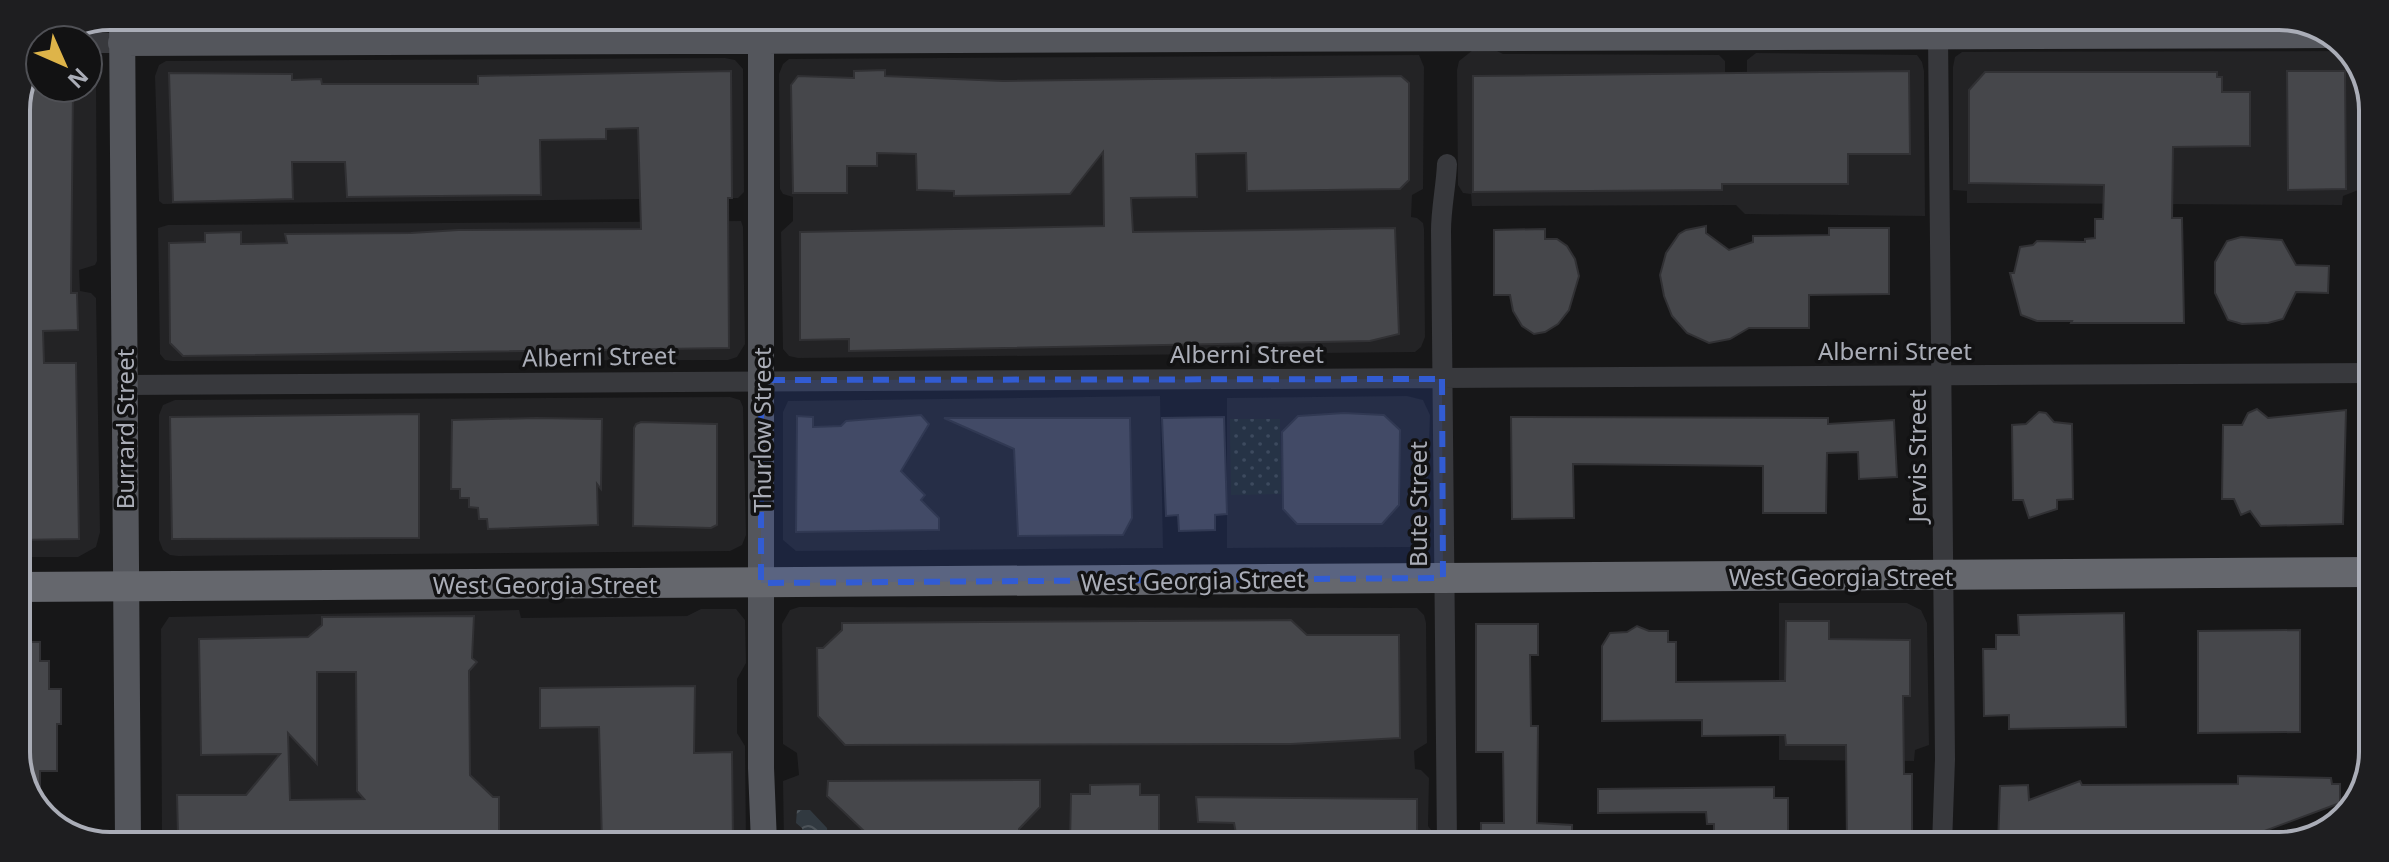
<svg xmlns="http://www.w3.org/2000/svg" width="2389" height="862" viewBox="0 0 2389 862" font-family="'Noto Sans',sans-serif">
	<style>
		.built { fill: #232325 }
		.park { fill: url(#park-dots) }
		.water { fill: url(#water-waves) }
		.building { fill: #46474b; stroke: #313134; stroke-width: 2; fill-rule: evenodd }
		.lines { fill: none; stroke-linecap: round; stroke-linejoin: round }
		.minor { stroke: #38393d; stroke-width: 20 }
		.major { stroke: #54565c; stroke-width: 26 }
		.highway { stroke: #65676d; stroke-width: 30 }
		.marked { fill: #325cd3; fill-opacity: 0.2; stroke: #325cd3; stroke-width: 6; stroke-dasharray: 16 10; stroke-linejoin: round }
		.labels { text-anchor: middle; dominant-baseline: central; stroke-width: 7; stroke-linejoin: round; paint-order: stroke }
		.street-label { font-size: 24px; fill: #aaadb7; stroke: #121213 }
		.rim { fill: none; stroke: #aaadb7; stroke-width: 4 }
	</style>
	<defs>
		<pattern id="park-dots" width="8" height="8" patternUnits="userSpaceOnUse" patternTransform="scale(2)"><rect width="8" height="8" fill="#232a24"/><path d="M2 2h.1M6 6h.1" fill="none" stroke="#404642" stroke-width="1.8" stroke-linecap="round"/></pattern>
		<pattern id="water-waves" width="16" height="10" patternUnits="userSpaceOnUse" patternTransform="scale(2)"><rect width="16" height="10" fill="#313940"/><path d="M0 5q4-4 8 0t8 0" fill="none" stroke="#4c5359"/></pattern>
	</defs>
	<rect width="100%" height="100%" fill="#171718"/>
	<path class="built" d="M159 16 735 17 726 21H168Z
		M1278 19H1415L1412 24 1290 25Z
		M1473 50H1495L1503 54 1719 55 1725 61V72L1736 74 1747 73V60L1756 53 1917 55 1922 62 1924 71 1925 216 1745 214 1736 205 1472 206 1471 194 1463 193 1458 185 1457 70 1459 61Z
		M2348 51 2355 57 2359 67 2361 189 2343 196 2342 205 1967 203V191L1953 190V67L1955 57 1962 52Z
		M1419 55 1424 67 1423 189 1412 195 1411 217 1417 218 1423 223 1424 229 1425 337 1421 347 1415 352 798 358 789 356 783 349 781 232 793 221V197L783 194 780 189 779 74 783 64 789 59Z
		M725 58 735 60 743 69 744 192 738 198 163 204 159 201 155 76 159 65 166 61Z
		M88 63 94 69 96 81 97 261 95 265 79 270 80 291 91 293 96 298 100 532 96 547 78 557H16V105L40 88H88Z
		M741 221 743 227 745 344 737 357 728 360 172 361 165 360 160 354 158 228 168 225Z
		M1160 396 1163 548 796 551 783 540V412L788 401Z
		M1407 396 1423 400 1430 415 1426 530 1422 541 1410 547 1227 548V398Z
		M730 397 740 400 743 407 746 535 742 545 730 551 178 556 170 555 163 550 159 540V415L163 405 175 400Z
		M1779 603H1907L1921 610 1927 623 1929 745 1915 750 1914 761 1779 760Z
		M799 607 1417 608 1424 615 1426 623 1427 743 1414 751 1415 769 1421 770 1429 778 1428 826 1435 835 1436 844 784 843 783 781 799 775 797 753 783 744 782 624 790 610Z
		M701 609H736L745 620 746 663 737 679V733L745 746 746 843 162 841 161 629 169 617 519 610 521 618 687 616Z"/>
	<path class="park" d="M1230 419H1280L1281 494 1231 495Z"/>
	<path class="water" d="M797 810H810L827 828 828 838 833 843H806L802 828 796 823Z"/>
	<path class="building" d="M40 52V88H73L71 293H77L78 330 43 331 44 363H76L79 539 16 540V104Z
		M885 70V76L1003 81 1401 76 1409 83V180L1400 189 1247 191 1246 153 1196 154 1197 197 1131 198 1133 232 1395 228 1399 334 1370 341 849 351V339L800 340V232L1104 226 1103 152 1070 194 954 196V191L917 190 916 154 877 153V166H847V193H793L791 85 798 76 854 78V71Z
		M731 71 732 198H728L729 348 183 356 170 343 169 243 205 242V233L241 232V244L287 243 285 234 411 233 458 230 641 229 638 128 606 129V139L540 140 541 195 347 197 345 162H292L293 199 173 202 169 73 292 74V80L321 79 322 84H478V76Z
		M1909 71 1910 154H1848V184H1722V190L1473 192V76Z
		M2287 71H2345L2346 189 2288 190Z
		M1985 72H2217V77H2222V92H2250V146L2173 147 2172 218H2182L2184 323H2071L2072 321H2037L2021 315 2010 273H2014L2020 247 2033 245 2037 241 2085 242V239L2095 238V219H2103L2104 185 1969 183V90Z
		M1706 226V233L1729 250 1753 242V236L1829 235V228H1889V294L1809 295V328H1749L1730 339 1709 343 1687 333 1672 316 1664 296 1660 275 1666 253 1679 234 1686 230Z
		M1545 229V239H1557L1567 246 1575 259 1579 276 1569 310 1558 324 1545 332 1534 334 1522 326 1513 311 1510 295H1494V230Z
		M2241 237 2282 240 2296 265 2329 266 2328 293 2296 292 2283 319 2268 323 2242 324 2228 320 2215 293V262L2227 241Z
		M2257 409 2268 418 2346 410 2343 524 2261 526 2250 511 2241 515 2234 499H2222L2223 425H2242L2248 413Z
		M2039 412 2046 413 2054 422 2072 424 2073 499 2057 500V509L2029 518 2023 500H2013L2012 425 2026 424Z
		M1344 413 1384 415 1400 430 1399 505 1382 524H1297L1283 509 1282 432 1298 416Z
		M419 414V538L172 539 170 417Z
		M921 415 929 424 901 471 925 495 921 500 939 518V530L796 532 797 416 813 417V427L841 426 846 421Z
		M1224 417 1227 514 1215 515V530L1179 531 1178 515 1166 516 1162 418Z
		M1511 417 1828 418V424L1894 420 1897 477 1859 479 1858 452 1827 453 1826 513H1763V466L1573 464 1574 518 1512 519Z
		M536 418 602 419 601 489 597 484 598 525 488 529 487 519H479L478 508 469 507V498H460V489H451L452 420Z
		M944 418H1130L1132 518 1123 535 1018 536 1014 449Z
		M641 422 717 424V525L711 528 633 526 634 428 636 424Z
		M2124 613 2126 727 2009 729V715L1984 716 1983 649H1996V635H2019L2018 615Z
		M474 616 472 658 477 662 469 671 470 775 493 797H499V842L185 841 178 835 177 795H246L280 754 201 755 199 639 308 637 322 625V617ZM317 672H356L357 791 364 799 290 800 288 733 317 764Z
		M1291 620 1307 635H1399L1400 738 1291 744 845 745 818 716 817 648H823L842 630V623Z
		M1786 621H1829V639L1910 640V696H1903L1904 774H1912V845H1847L1846 745H1786L1785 735 1702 736V720L1602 721V646L1610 633 1627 632 1637 626 1649 631H1668V642H1676V682L1785 681Z
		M1476 624H1538V655H1530L1531 726H1538L1537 823 1572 825V844H1481V823H1504L1503 752H1476Z
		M2300 630V732L2198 733V631Z
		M16 642H40V661H49V689H61V724H57V771H40V812L36 810 16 758Z
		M695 686 694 753 732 752 733 843 602 842 599 727 540 728V688Z
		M2238 776 2331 778 2332 784H2340V803L2224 846 1998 845 2000 786 2028 785 2029 800 2080 781 2082 785 2238 784Z
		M1040 780V807L1019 829V843H912L902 834 866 833 827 796 828 781Z
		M1140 784V795H1159V844L1070 843 1071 794H1090V785Z
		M1774 787V798H1788V842H1784V845H1714V824H1707L1706 812 1598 813V789Z
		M1196 797 1417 799V844H1238L1234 823 1198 822Z"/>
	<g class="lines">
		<path class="minor" d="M1934 20 1938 35 1945 759 1942 845
			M88 43H121
			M1447 164C1446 187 1441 208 1441 231L1447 844
			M123 385 2371 373"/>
		<path class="major" d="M122 16 128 841
			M761 17V768L764 843
			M121 43 2328 35"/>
		<path class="highway" d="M16 587 2370 572"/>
	</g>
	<path class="marked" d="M1442 379 1443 578 761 583V380Z"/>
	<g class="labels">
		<g class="street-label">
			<text x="1895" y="350">Alberni Street</text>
			<text x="1247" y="353">Alberni Street</text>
			<text transform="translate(599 356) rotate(-1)">Alberni Street</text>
			<text transform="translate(124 429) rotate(-90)">Burrard Street</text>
			<text transform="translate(761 430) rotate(-90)">Thurlow Street</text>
			<text transform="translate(1916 456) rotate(-90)">Jervis Street</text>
			<text transform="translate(1417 504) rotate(-90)">Bute Street</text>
			<text x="1841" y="576">West Georgia Street</text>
			<text transform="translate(1193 580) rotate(-1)">West Georgia Street</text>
			<text x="545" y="584">West Georgia Street</text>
		</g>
	</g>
	<path d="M0 0H2389V862H0ZM110 30H2279A80 80 0 0 1 2359 110V752A80 80 0 0 1 2279 832H110A80 80 0 0 1 30 752V110A80 80 0 0 1 110 30Z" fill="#1e1e20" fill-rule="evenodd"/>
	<path class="rim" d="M110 30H2279A80 80 0 0 1 2359 110V752A80 80 0 0 1 2279 832H110A80 80 0 0 1 30 752V110A80 80 0 0 1 110 30Z"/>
	<g transform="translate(64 64) rotate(135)"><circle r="38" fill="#121213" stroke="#4f5055" stroke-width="2"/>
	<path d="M0-6L14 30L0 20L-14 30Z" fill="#deb449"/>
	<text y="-12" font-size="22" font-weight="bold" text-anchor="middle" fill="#aaadb7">N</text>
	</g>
</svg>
